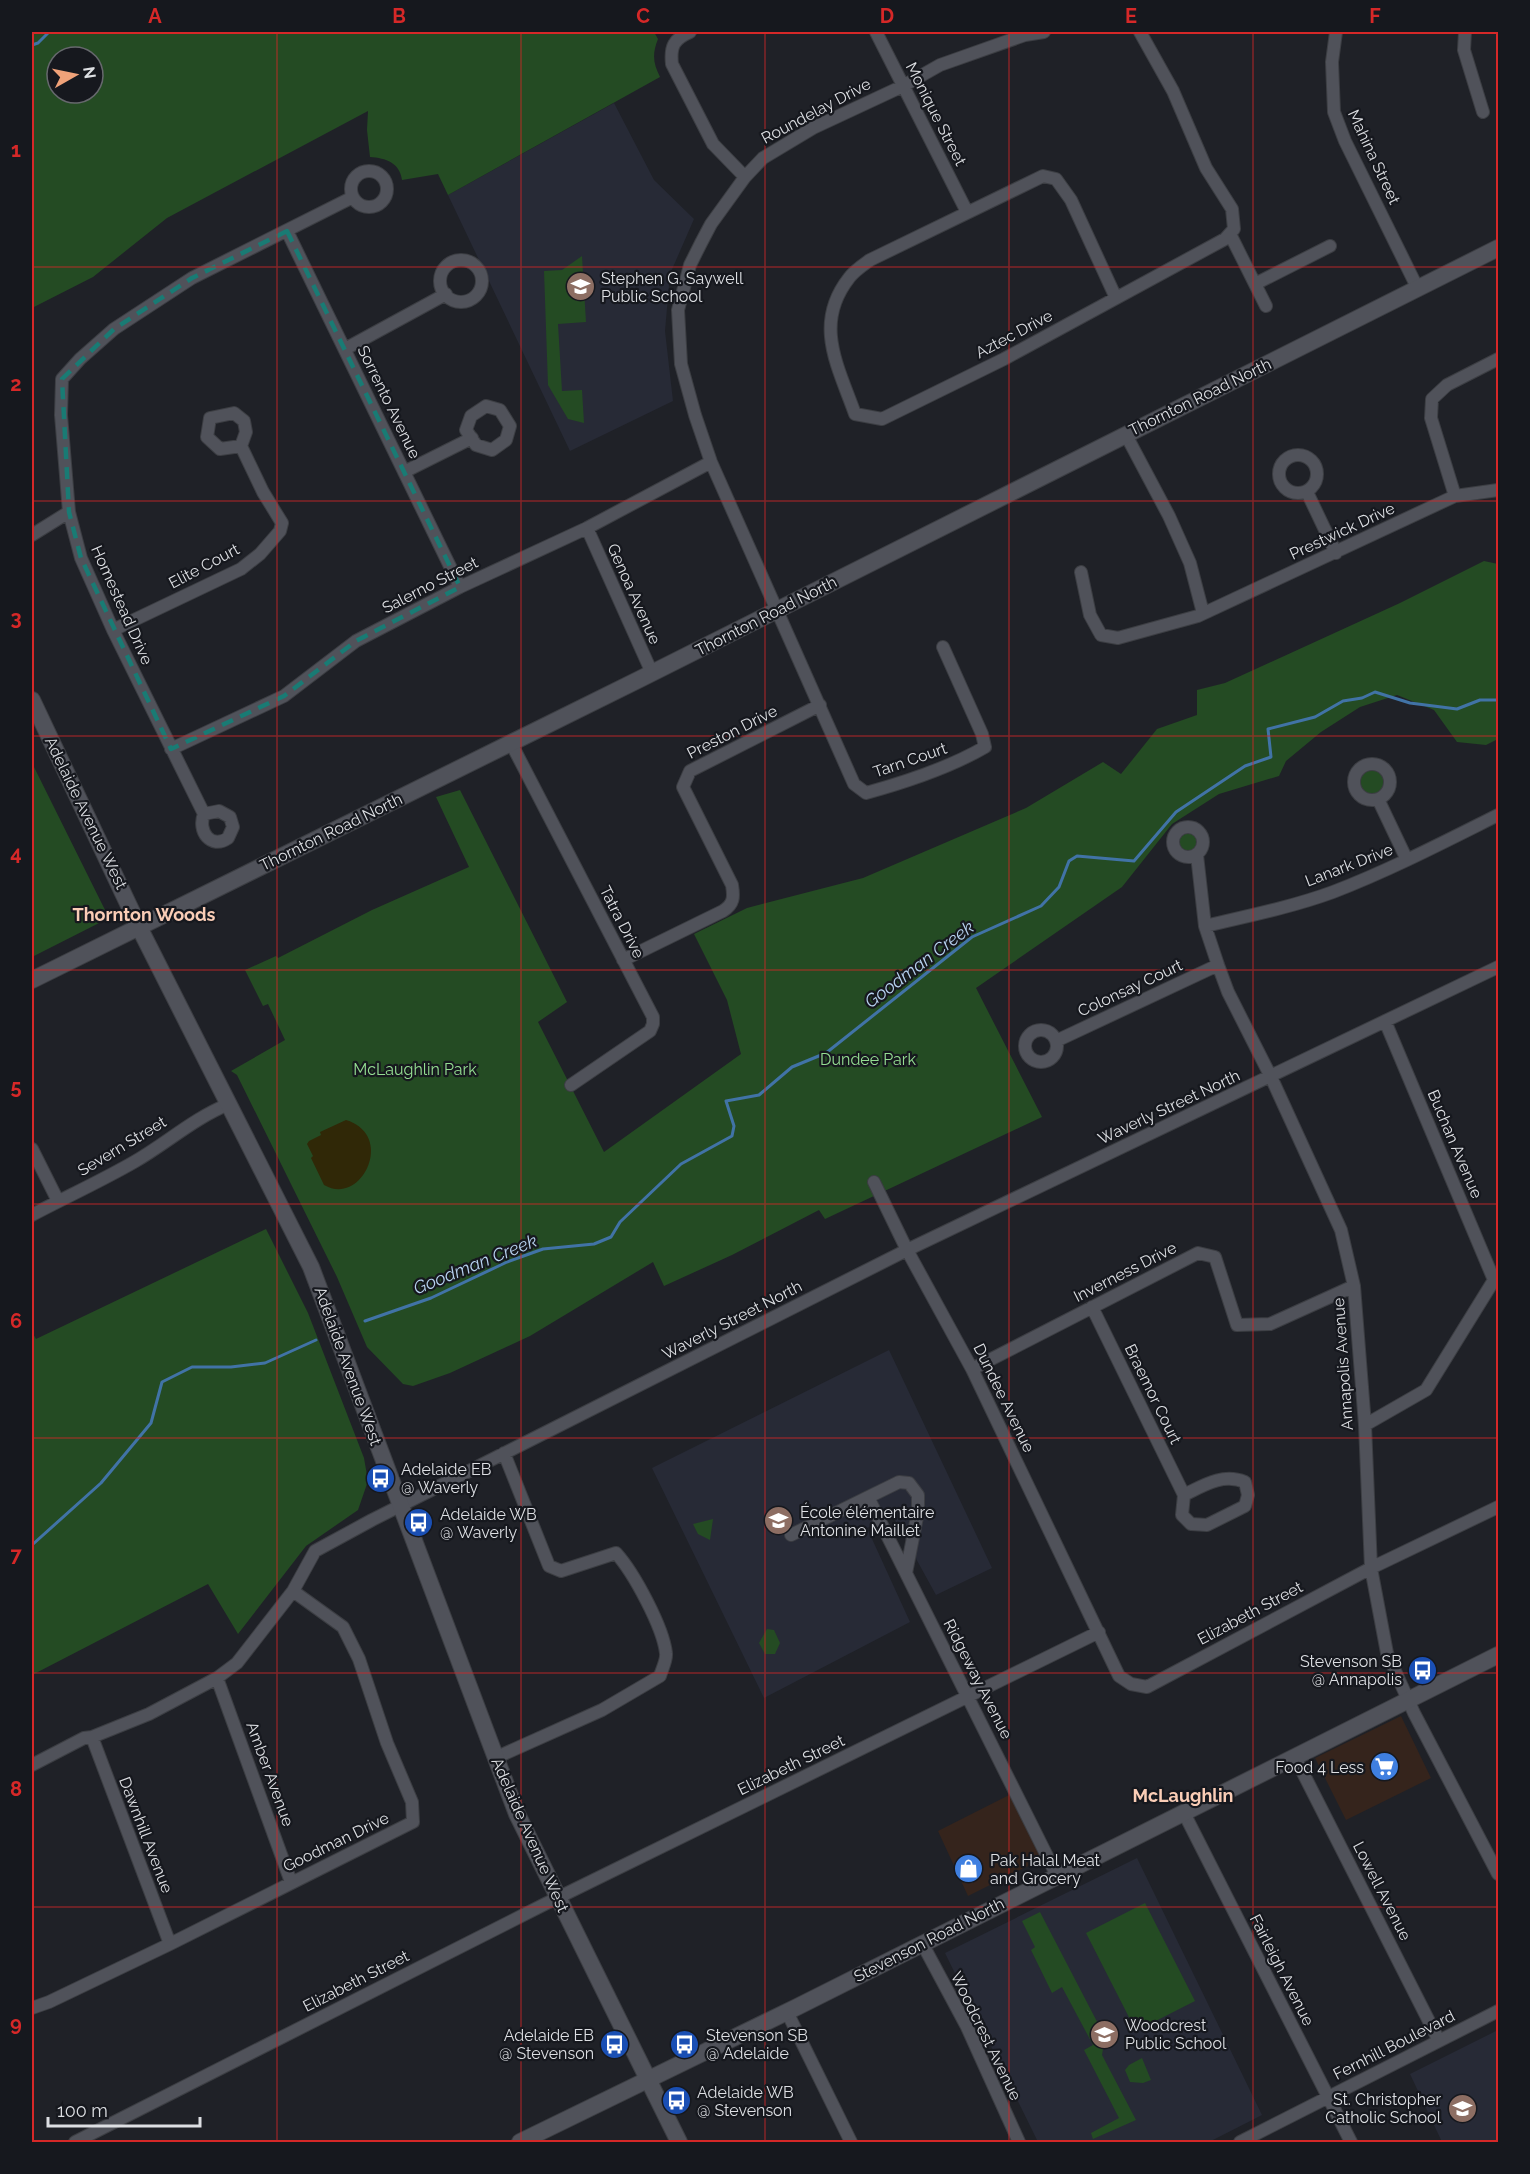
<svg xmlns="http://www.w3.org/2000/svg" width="1530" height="2174" viewBox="0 0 1530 2174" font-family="Raleway,sans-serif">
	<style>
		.commercial { fill: #35241c }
		.built { fill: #272a36 }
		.green { fill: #244b23; fill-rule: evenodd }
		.sand { fill: #302807 }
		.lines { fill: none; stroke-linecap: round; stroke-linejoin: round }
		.stream { stroke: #4173a6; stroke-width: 3 }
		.street-casing { stroke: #3c3e43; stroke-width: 14 }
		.secondary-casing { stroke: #3c3e43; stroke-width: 18 }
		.street { stroke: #50525a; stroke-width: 12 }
		.secondary { stroke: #50525a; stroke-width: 16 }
		.marked { fill: none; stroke: #197b74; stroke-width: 4.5; stroke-dasharray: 12 8; stroke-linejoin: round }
		.grid { fill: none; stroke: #d62828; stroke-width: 1.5; stroke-opacity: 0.55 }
		.labels { text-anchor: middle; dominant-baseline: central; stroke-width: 4.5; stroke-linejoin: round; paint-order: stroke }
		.street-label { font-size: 16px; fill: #dddfe3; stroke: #16181e }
		.poi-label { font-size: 16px; fill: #dddfe3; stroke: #16181e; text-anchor: start }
		.park-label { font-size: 16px; fill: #95de92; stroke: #16181e }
		.neighbourhood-label { font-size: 18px; font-weight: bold; fill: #facdb6; stroke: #16181e }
		.water-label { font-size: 18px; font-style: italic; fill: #b7d2f0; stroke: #16181e }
		.neatline { fill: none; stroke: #d62828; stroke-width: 2 }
		.grid-label { font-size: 20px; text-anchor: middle; font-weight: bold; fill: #d62828 }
	</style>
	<rect width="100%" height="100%" fill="#1f2127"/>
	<path class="commercial" d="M1401 1716 1431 1778 1346 1820 1315 1758Z
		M1017 1791 1048 1856 968 1896 938 1831Z"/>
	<path class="built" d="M614 103 654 180 694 219 670 274 665 331 673 401 570 451 448 195Z
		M889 1350 992 1568 936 1595 892 1515 867 1528 910 1622 764 1698 652 1468Z
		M1137 1858 1262 2115 1209 2142H1038L945 1953Z
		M1498 2030V2142H1442L1410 2074Z"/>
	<path class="green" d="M32 32H654L658 39C652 54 653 63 660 77L448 195 438 174 402 180C400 163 386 158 370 157L367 130 368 111 167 218 93 277 32 308ZM57 57H93V93H57Z
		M582 256 586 322 558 324 562 391 582 390 584 423 568 419 548 385 544 271 562 270Z
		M1484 561 1498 564V739L1486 745 1457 742 1434 710 1397 695 1360 707 1321 732 1286 761 1279 776 1219 794 1172 824 1122 887 976 988 1042 1117 825 1219 819 1210 732 1255 664 1286 653 1262 530 1336 450 1373 413 1386 403 1384 367 1347 337 1277 237 1075 231 1071 285 1040 268 1004 263 1006 245 970 276 956 278 958 372 910 469 867 436 797 460 790 567 1002 538 1022 604 1152 741 1054 727 1000 694 934 747 908 863 878 1026 808 1103 762 1121 774 1157 729 1197 715V690L1225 683 1400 603Z
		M32 763 109 918 32 957Z
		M1359 782a13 13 0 1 1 26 0a13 13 0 1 1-26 0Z
		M1178 842a10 10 0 1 1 20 0a10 10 0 1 1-20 0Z
		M266 1229 308 1313 364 1458 368 1481 358 1510 306 1546 238 1634 208 1584 32 1675V1332L36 1339Z
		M713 1519 710 1540 698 1534 693 1524Z
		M767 1629 774 1630 780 1643 775 1654H765L759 1643Z
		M1145 1903 1195 2001 1136 2031 1086 1933Z
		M1040 1912 1105 2037 1102 2055 1136 2120 1093 2139 1091 2133 1119 2118 1084 2050 1093 2045 1062 1987 1052 1993 1031 1950 1035 1947 1022 1921Z
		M1142 2058 1151 2080 1143 2083 1130 2082 1125 2070 1129 2065Z"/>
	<path class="sand" d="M346 1120C396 1135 362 1207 324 1185L311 1158 313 1156 307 1144 309 1141 321 1135 320 1132Z"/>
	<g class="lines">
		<path class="stream" d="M32 45 38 43 49 32
			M365 1321 431 1298 507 1262 543 1249 594 1244 611 1237 620 1222 681 1164 732 1136 734 1126 726 1101 759 1095 792 1067 826 1053 972 937 1041 906 1059 887 1069 861 1077 856 1134 861 1176 812 1245 766 1271 757 1268 729 1315 717 1343 701 1362 698 1375 692 1410 703 1457 709 1480 700H1498
			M32 1545 101 1483 151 1423 162 1382 192 1367H231L265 1363 316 1340"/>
		<defs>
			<path id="street" d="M690 32C674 39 670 46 672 64L713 144 745 177
				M876 32 967 212
				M1336 32 1332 62 1334 112 1345 141 1418 289
				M1465 32 1464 50 1483 112
				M351 189a18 18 0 1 1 36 0a18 18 0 1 1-36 0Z
				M287 231 460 587
				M1230 234 1266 306
				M440 281a21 21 0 1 1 42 0a21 21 0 1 1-42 0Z
				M1255 284 1330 246
				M1116 298 1071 200 1056 179 1043 176 870 260C863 265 854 271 849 278 813 324 838 366 855 414L882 419 1004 359 1225 239 1234 229 1232 209 1206 168 1173 91 1140 32
				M345 349 446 294
				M486 406 500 410 510 426 506 440 492 450 476 445 466 430 471 416Z
				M1126 435 1169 516 1190 563 1203 613
				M1279 474a19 19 0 1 1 38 0a19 19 0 1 1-38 0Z
				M404 472 472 438
				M1307 492 1336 553
				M1455 496 1431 418 1432 399 1447 385 1498 359
				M587 528 652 673
				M32 535 69 512
				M1081 572 1090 615 1101 635 1118 638 1198 616 1455 496 1498 490
				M113 630 241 569 260 554 280 531 282 523 263 492 241 446 246 432 244 421 234 413 210 418 207 437 220 449 241 446
				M943 647 982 734 985 747C949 768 906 782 866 793L854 784 711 462 695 415 681 364 678 310 690 265 701 243 711 224 745 177 763 158 813 128 903 86 940 65 1025 35 1044 32
				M511 743 653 1017V1024L650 1031 571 1085
				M171 749 284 696 356 641 460 587 587 528 711 462
				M1354 782a18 18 0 1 1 36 0a18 18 0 1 1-36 0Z
				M1378 799 1407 860
				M204 814 219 811 230 817 233 827 228 838C211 850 197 831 204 814L113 630 81 558 69 512 61 415 62 379 80 359 114 329 192 278 353 197
				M1173 842a15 15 0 1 1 30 0a15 15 0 1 1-30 0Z
				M1197 855 1205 926 1218 965 1228 992 1271 1077 1341 1230 1354 1286 1365 1425 1371 1568 1387 1653 1414 1713 1498 1874
				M1205 926C1248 916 1292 907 1333 892 1390 870 1444 842 1498 815
				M623 960 723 911C734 904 734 897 732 885L683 787 690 771 820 705
				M1385 1021 1494 1280
				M1025 1046a16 16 0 1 1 32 0a16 16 0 1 1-32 0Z
				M1056 1041 1218 965
				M32 1149 58 1201
				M874 1182 907 1250 972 1369 1119 1676 1131 1684 1147 1687 1371 1568 1498 1507
				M32 1215C66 1197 101 1181 134 1162 167 1143 194 1118 229 1104
				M1092 1307 1184 1495 1182 1515 1191 1524 1207 1525 1245 1506 1248 1495 1245 1482C1223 1473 1204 1485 1184 1495
				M972 1369 1198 1253 1215 1257 1237 1325 1270 1324 1354 1286
				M1365 1425 1426 1390 1494 1280 1498 1278
				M868 1497 1057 1876
				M791 1535 899 1482 909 1483 918 1495V1512L906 1573
				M217 1678 291 1882
				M92 1737 170 1944
				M1295 1757 1439 2041
				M495 1758 602 1710 660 1676C662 1669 667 1660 666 1653 663 1627 634 1573 616 1553L561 1571 549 1566 504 1453
				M32 1765 84 1738 92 1737 149 1714 217 1678 237 1663 293 1591 315 1551 372 1520 907 1250 1498 967
				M1184 1813 1351 2142
				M922 1943 967 2027 1019 2142
				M32 2008 49 2002 170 1944 413 1822 412 1802 387 1743 359 1659 343 1627 293 1591
				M787 2012 851 2142
				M75 2142 545 1904 1099 1632
				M1240 2142 1498 2011"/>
			<path id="secondary" d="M32 700 139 927 311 1267 517 1814 679 2142
				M32 980 640 679 1498 248
				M520 2142 797 2007 1498 1655"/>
		</defs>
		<use href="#street" class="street-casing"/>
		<use href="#secondary" class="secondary-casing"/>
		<use href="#street" class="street"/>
		<use href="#secondary" class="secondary"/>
	</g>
	<path class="marked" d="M287 231 460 587 356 641 284 696 171 749 81 558 69 512 62 379 114 329 192 278Z"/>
	<path class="grid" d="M277 32V2142M521 32V2142M765 32V2142M1009 32V2142M1253 32V2142M32 267H1498M32 501H1498M32 736H1498M32 970H1498M32 1204H1498M32 1438H1498M32 1673H1498M32 1907H1498"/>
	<defs>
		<symbol id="school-disc" viewBox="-11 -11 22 22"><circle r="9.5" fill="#8d6e63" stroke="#16181e"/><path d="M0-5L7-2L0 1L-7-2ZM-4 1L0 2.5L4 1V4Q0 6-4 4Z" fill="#fff"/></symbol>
		<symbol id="bus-disc" viewBox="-11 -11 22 22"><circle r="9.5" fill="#1a4fb4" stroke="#16181e"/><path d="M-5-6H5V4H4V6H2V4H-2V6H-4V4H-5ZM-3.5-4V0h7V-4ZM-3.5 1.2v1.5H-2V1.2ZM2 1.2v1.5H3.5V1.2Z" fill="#fff"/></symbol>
		<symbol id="supermarket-disc" viewBox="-11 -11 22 22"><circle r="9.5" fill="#3f7fe0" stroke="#16181e"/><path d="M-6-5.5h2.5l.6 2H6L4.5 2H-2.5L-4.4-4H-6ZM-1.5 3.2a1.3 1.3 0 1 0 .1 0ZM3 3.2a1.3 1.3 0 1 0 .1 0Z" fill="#fff"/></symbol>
		<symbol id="shop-disc" viewBox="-11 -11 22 22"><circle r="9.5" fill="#3f7fe0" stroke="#16181e"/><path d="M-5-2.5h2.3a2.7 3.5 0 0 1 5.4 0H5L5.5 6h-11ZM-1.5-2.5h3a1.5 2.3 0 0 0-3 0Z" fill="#fff"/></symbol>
	</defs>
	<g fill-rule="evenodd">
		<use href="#school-disc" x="564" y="270" width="33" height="33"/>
		<use href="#bus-disc" x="364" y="1462" width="33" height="33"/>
		<use href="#school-disc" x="762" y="1504" width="33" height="33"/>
		<use href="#bus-disc" x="402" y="1506" width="33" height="33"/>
		<use href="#bus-disc" x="1406" y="1654" width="33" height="33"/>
		<use href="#supermarket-disc" x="1368" y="1750" width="33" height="33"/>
		<use href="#shop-disc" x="952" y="1852" width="33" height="33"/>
		<use href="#school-disc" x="1088" y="2018" width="33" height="33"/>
		<use href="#bus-disc" x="598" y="2028" width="33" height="33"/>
		<use href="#bus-disc" x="668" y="2028" width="33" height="33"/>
		<use href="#bus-disc" x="660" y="2084" width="33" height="33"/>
		<use href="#school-disc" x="1446" y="2092" width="33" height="33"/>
	</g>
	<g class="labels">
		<g class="street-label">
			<text transform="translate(816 111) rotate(-28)">Roundelay Drive</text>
			<text transform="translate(936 114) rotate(63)">Monique Street</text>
			<text transform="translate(1374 157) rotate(65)">Mahina Street</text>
			<text transform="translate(1014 334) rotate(-28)">Aztec Drive</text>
			<text transform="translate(1200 397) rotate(-26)">Thornton Road North</text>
			<text transform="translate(389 402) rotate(64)">Sorrento Avenue</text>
			<text transform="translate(1342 531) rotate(-25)">Prestwick Drive</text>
			<text transform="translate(204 566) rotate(-28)">Elite Court</text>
			<text transform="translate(430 585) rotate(-27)">Salerno Street</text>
			<text transform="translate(634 594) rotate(66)">Genoa Avenue</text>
			<text transform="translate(122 605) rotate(66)">Homestead Drive</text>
			<text transform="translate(766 616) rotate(-27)">Thornton Road North</text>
			<text transform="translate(732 732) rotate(-27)">Preston Drive</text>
			<text transform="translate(910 760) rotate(-19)">Tarn Court</text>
			<text transform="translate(86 813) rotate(64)">Adelaide Avenue West</text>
			<text transform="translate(331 832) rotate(-26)">Thornton Road North</text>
			<text transform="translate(1349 865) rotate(-21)">Lanark Drive</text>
			<text transform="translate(622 922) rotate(63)">Tatra Drive</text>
			<text transform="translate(1130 988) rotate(-25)">Colonsay Court</text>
			<text transform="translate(1169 1107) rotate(-25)">Waverly Street North</text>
			<text transform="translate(1455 1144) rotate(67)">Buchan Avenue</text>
			<text transform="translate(122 1146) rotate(-31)">Severn Street</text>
			<text transform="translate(1125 1272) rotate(-27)">Inverness Drive</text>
			<text transform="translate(732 1320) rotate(-27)">Waverly Street North</text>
			<text transform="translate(1343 1364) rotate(-94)">Annapolis Avenue</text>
			<text transform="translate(348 1366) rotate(70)">Adelaide Avenue West</text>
			<text transform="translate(1153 1394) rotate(64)">Braemor Court</text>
			<text transform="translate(1004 1398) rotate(64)">Dundee Avenue</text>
			<text transform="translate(1250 1613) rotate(-28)">Elizabeth Street</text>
			<text transform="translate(978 1679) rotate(63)">Ridgeway Avenue</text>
			<text transform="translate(791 1765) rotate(-26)">Elizabeth Street</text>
			<text transform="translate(270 1774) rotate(70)">Amber Avenue</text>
			<text transform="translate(146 1835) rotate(69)">Dawnhill Avenue</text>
			<text transform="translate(530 1835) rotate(66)">Adelaide Avenue West</text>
			<text transform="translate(336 1842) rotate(-26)">Goodman Drive</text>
			<text transform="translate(1382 1891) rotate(63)">Lowell Avenue</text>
			<text transform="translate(929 1940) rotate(-27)">Stevenson Road North</text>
			<text transform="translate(1282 1970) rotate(63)">Fairleigh Avenue</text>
			<text transform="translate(356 1981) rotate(-27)">Elizabeth Street</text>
			<text transform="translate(986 2036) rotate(64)">Woodcrest Avenue</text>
			<text transform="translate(1394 2045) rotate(-27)">Fernhill Boulevard</text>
		</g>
		<g class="poi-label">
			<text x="601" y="278">Stephen G. Saywell<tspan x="601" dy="18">Public School</tspan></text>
			<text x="401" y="1469">Adelaide EB<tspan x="401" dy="18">@ Waverly</tspan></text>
			<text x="800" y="1512">École élémentaire<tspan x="800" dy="18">Antonine Maillet</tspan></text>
			<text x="440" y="1514">Adelaide WB<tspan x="440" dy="18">@ Waverly</tspan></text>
			<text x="1402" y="1661" text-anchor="end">Stevenson SB<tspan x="1402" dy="18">@ Annapolis</tspan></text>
			<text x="1364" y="1767" text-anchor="end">Food 4 Less</text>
			<text x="990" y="1860">Pak Halal Meat<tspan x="990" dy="18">and Grocery</tspan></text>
			<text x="1125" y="2025">Woodcrest<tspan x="1125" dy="18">Public School</tspan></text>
			<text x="594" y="2035" text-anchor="end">Adelaide EB<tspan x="594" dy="18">@ Stevenson</tspan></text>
			<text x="706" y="2035">Stevenson SB<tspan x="706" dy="18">@ Adelaide</tspan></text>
			<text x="697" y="2092">Adelaide WB<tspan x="697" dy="18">@ Stevenson</tspan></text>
			<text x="1441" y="2099" text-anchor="end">St. Christopher<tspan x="1441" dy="18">Catholic School</tspan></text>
		</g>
		<g class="park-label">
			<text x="868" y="1059">Dundee Park</text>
			<text x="415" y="1069">McLaughlin Park</text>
		</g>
		<g class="neighbourhood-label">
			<text x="144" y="914">Thornton Woods</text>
			<text x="1183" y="1795">McLaughlin</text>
		</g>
		<g class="water-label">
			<text transform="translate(919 964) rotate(-37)">Goodman Creek</text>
			<text transform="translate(475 1264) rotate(-22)">Goodman Creek</text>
		</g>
	</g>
	<rect width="1530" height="2174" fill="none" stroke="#16181e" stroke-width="66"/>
	<g transform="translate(75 75) rotate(81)"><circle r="28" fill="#16181e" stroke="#66686d" stroke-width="1.5"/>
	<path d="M0-4.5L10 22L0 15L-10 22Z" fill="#f0a279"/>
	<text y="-9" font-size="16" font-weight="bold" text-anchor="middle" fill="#dddfe3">N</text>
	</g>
	<path d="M48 2117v9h152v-9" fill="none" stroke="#dddfe3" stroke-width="3"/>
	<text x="57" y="2117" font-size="18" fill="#dddfe3" stroke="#16181e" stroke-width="4.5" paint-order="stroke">100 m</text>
	<rect x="33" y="33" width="1464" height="2108" class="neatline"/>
	<g class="grid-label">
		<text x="155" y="23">A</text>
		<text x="399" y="23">B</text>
		<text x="643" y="23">C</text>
		<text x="887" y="23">D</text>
		<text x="1131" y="23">E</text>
		<text x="1375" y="23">F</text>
		<text x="16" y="157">1</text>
		<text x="16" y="391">2</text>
		<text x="16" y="625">3</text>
		<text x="16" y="860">4</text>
		<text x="16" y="1094">5</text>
		<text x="16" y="1328">6</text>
		<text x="16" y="1562">7</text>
		<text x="16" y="1796">8</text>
		<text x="16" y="2031">9</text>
	</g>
</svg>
